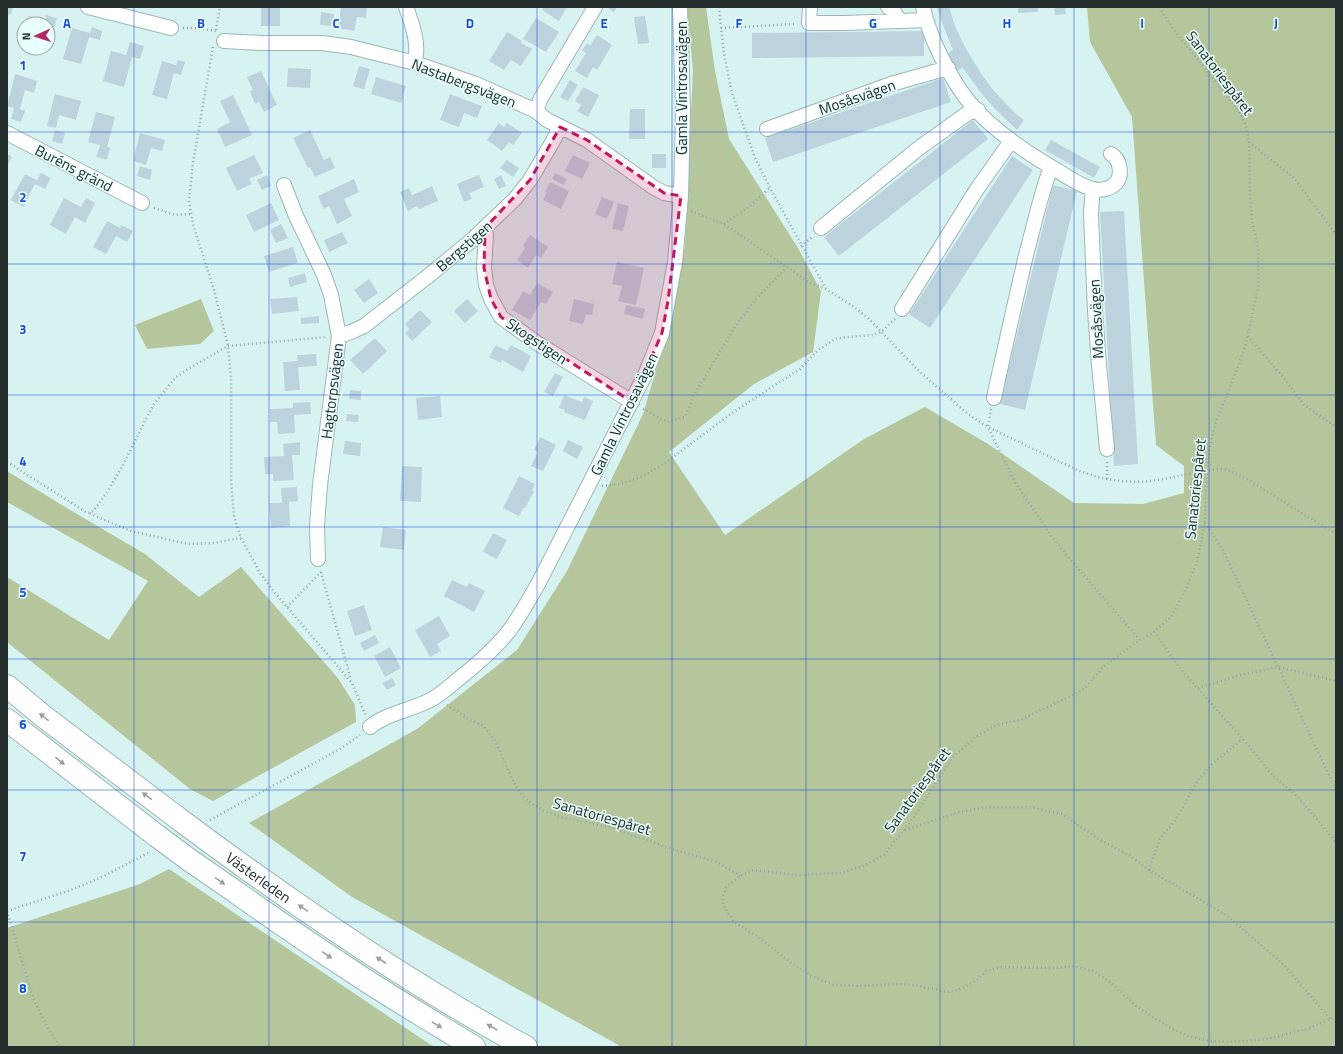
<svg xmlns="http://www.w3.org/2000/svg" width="1343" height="1054" viewBox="0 0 1343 1054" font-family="'Titillium Web',sans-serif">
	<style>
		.green { fill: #b5c59c }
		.building { fill: #bcd3de }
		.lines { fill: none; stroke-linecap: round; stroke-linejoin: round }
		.minor-casing { stroke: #9cb6b5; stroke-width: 16 }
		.motorway-casing { stroke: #9cb6b5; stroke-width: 24 }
		.path { stroke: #91a7a5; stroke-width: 2.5; stroke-dasharray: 1 3; stroke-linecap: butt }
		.minor { stroke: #fff; stroke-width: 14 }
		.motorway { stroke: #fff; stroke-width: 22 }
		.motorway-bridge-casing { stroke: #9cb6b5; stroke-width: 24; stroke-linecap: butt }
		.motorway-bridge { stroke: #fff; stroke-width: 22 }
		.oneway { fill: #9ca0a0 }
		.marked { fill: #c2185b; fill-opacity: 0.2; stroke: #c2185b; stroke-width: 3; stroke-dasharray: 8 5; stroke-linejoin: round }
		.grid { fill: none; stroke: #1d4ed8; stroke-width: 1; stroke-opacity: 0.55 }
		.labels { text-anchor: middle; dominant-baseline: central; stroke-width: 3; stroke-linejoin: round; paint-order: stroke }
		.street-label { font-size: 15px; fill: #222d2c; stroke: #e9fffe }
		.grid-label { font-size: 13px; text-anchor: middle; font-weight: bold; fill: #1d4ed8; stroke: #e9fffe; stroke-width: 3; stroke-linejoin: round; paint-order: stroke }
	</style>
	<rect width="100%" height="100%" fill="#d7f3f1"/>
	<path class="green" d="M687 7H706L715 71 729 139 798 248 821 291 813 352 754 384 669 452 725 535 864 439 925 407 988 444 1074 503 1143 504 1184 493V466L1156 445 1132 117 1090 42 1087 7H1336V1047H622L352 897 249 823 417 729 517 650 567 571 643 414 669 326 685 247 693 70Z
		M201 299 214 331 200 344 147 349 135 325Z
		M7 471 60 504 145 554 199 597 241 567 337 677 355 705 356 722 213 801 190 789 7 642V577L109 640 148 581 7 502Z
		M169 869 431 1045 435 1047H7V928L140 884Z"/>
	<path class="building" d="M7 7H13L11 15 7 14Z
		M261 7H280V26H261Z
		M341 7H367L366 18 357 17 354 31 338 28Z
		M544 7H567L559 21 542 10Z
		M610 7H617L614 12 609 9Z
		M937 7H949L955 26 965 47 982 75 994 91 1013 111 1024 120 1017 130 995 109 981 93 963 68 955 72 946 54 953 50 941 20Z
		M1018 7H1038V12L1018 13Z
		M1054 7H1065L1066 14 1055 15Z
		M321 12 334 14 332 26 320 25Z
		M46 15 57 18 54 27 48 26V24H27L29 16 45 20Z
		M645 16 649 43 638 44 634 17Z
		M536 18 559 32 546 52 523 39Z
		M92 27 102 31 100 40 89 37 81 64 63 59 72 28 90 33Z
		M924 31V56L752 58V33Z
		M507 32 522 41 521 43 532 49 521 66 511 60 504 70 489 61Z
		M24 35V48L20 47Z
		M597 35 612 45 597 70 593 67 587 78 575 71 586 53 582 50 587 43 590 46Z
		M130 42 144 46 140 59 132 57 124 87 103 81 111 51 126 55Z
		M24 48H37L36 52Z
		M178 60 185 62 181 75 174 73 167 99 152 95 162 61 176 65Z
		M359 66 370 69 364 89 353 86Z
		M288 68 311 69 310 88 287 87Z
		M261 71 277 105 264 112 259 102 255 104 250 91 253 90 247 77Z
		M15 74 37 81 34 93 25 90 20 109 25 111 21 122 11 119 14 108 7 106Z
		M376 77 406 86 401 103 371 94Z
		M943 78 951 102 773 162 765 138Z
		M570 80 578 85 568 101 560 97Z
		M583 87 599 95 588 117 577 111 581 105 575 101Z
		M55 94 81 101 76 120 59 115 56 128 47 126Z
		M450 94 482 106 477 118 464 113 459 127 440 120Z
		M233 95 252 135 225 147 217 129 230 122 220 101Z
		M630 109H645V139H629Z
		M96 112 115 117 107 147 110 148 107 160 96 157 100 145 88 142Z
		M973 120 988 139 839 256 824 237Z
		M499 123 504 127 507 123 522 133 513 145 509 142 502 151 487 140Z
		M55 130 65 133 62 144 52 141Z
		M310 130 324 160 330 157 335 168 315 177 310 167 308 168 293 138Z
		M140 133 165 140 162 151 151 148 146 165 133 161Z
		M1051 140 1100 167 1094 178 1045 150Z
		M7 154 12 157 7 166Z
		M652 154H666V168H652Z
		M254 155 263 173 249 179 252 184 237 191 226 168Z
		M573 155 590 163 582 179 565 171Z
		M1012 156 1033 170 930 328 909 314Z
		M507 160 519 168 513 177 500 168Z
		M140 166 152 170 150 180 137 176Z
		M41 173 51 178 45 189 35 184 23 207 11 200 25 174 37 180Z
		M555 173 567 179 564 185 552 179Z
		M267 175 271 186 262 190 257 180Z
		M479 175 484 187 469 193 472 199 464 202 457 184Z
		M501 175 506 186 499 189 494 179Z
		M354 179 359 192 344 199 352 216 337 224 329 206 324 209 318 196Z
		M550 182 569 191 561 209 543 200 547 192H545Z
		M1053 185 1077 191 1025 410 1000 404Z
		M432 186 438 201 419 209 417 206 408 211 400 192 409 188 412 195Z
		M602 197 614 202 607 219 595 214Z
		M64 198 81 207 86 198 95 203 85 223 75 217 66 234 50 225Z
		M271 203 279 220 254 232 246 215Z
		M618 203 629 206 623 231 612 229Z
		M1124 211 1138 464 1114 466 1100 212Z
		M107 221 120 228 121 225 133 231 127 242 116 236 106 254 93 247Z
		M281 224 288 238 276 243 270 230Z
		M342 232 348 243 329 252 324 240Z
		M530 235 548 247 541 258 536 255 528 268 517 260 525 248 523 246Z
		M293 247 298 263 269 272 264 256Z
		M617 262 644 268 636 305 618 301 622 286 612 284Z
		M305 273 307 282 290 287 288 278Z
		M369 279 378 293 364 303 354 290Z
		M537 283 553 292 546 304 541 302 530 320 512 310 523 291 530 295Z
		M297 297 299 311 272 314 270 299Z
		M467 299 478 311 465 323 454 311Z
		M574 299 594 304 592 315 586 314 583 324 569 321Z
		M626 305 645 309 643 319 624 314Z
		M420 310 432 322 412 341 405 333 409 329 405 324Z
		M319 316V323L301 324V318Z
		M375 338 387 351 363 374 350 360Z
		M496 345 507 351 511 345 531 356 523 372 502 360 501 363 489 357Z
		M316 354 317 366 298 367 300 390 285 391 283 362 298 361 297 355Z
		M555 373 563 377 553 396 544 392Z
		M350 390 361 391V400L349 399Z
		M564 395 582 402 584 397 593 401 585 420 564 412 565 410 559 408Z
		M440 396 442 417 418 420 416 398Z
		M310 402 311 414 294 415 295 433 278 434 277 422H270V409L293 408V403Z
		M347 414 359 415 358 422 346 421Z
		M540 437 556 445 543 471 531 466 538 452 534 450Z
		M568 440 583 447 577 459 563 451Z
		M345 441 361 443 360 456 343 454Z
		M300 442V455H292L294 480 273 481V474H265L264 457 284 456 283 444Z
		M402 466 422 467 421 502 400 501Z
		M519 476 535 484 532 491 534 492 525 508H523L519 516 503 508Z
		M297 487 298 501 289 502 290 526 271 528 269 503H282L281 488Z
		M383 527 406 530 404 550 380 547Z
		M493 533 507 540 497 559 483 552Z
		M452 580 467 587 469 583 485 591 474 612 444 596Z
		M364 605 372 630 355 636 347 611Z
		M439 616 450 636 437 644 441 651 430 657 415 630Z
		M375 635 379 643 364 651 360 643Z
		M390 647 401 668 385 677 374 656Z
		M392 678 396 685 387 690 382 683Z"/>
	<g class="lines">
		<defs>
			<path id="minor" d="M88 7 171 28
				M406 7C413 26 419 43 415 63
				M810 7 809 23H845L926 20
				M888 7 892 9 900 21
				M923 7C929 37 950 78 969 102 992 130 1027 153 1058 171 1069 178 1081 186 1093 189 1100 191 1111 189 1116 183 1123 175 1120 159 1111 154
				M224 41 262 43H322L351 47 415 63 476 84 536 111 547 120 587 140 653 187 664 193 681 196
				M536 111 541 98 595 7
				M767 129 891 84 948 68
				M7 133 142 203
				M284 185 296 216 324 275 331 295 339 336 320 485 317 526 318 559
				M1093 189 1092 198 1091 214 1095 311 1099 365 1107 449
				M485 228 486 235 484 268 486 285 491 299 501 317 537 343 632 402
				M821 228 919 148 968 113 978 110
				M902 309 977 189 1011 141
				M339 336 351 332 364 326 427 277 472 240 498 215 515 199 530 180 553 141 560 127
				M994 398C1004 351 1015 303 1026 255 1034 226 1040 196 1051 167
				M370 727C388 712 414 710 434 698 442 693 449 687 456 681 475 666 494 650 509 631 520 616 529 600 538 584L645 375 662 333 675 262 681 196 683 110 680 7"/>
			<g id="motorway">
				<path d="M7 686 43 716 179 819"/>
				<path d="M7 720 157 836"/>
				<path id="s1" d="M210 842C311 916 415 987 526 1047"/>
				<path d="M188 859C238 893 287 929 338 962 382 992 428 1019 474 1047"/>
			</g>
		</defs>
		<use href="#minor" class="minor-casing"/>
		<use href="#motorway" class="motorway-casing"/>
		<path class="path" d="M719 7 724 54 732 93 755 158 770 188 826 289
			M1160 7 1162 12 1174 30 1239 111 1246 126 1249 142 1250 194 1252 221 1258 248V287L1246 344 1230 388 1216 421 1209 450 1207 470 1205 523 1197 562 1184 593 1170 618 1154 632 1140 640 1102 668 1086 687 1077 693 1022 719 995 726 977 736 952 758 914 817 884 855 863 866 841 873 798 875 753 870 740 876 726 888 723 896V905L734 922 757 936 790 962 811 976 834 985 866 986 894 984 914 985 947 992 958 990 977 980 986 971 1001 967 1054 968 1072 966 1093 971 1110 982 1136 1006 1167 1026 1188 1036 1209 1041 1226 1042 1248 1041 1271 1038 1307 1029 1336 1017
			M183 28H195L216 31
			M721 28 796 24
			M216 30 220 7
			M213 47 193 163 189 201 193 224 214 290 228 346 231 378V480L234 517 241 538 260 573 275 593 352 683 366 716
			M1249 142 1294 178 1336 234
			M154 208 175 215 190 214
			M691 211 724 224 810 283 826 289 854 307 868 318 919 371 968 414 988 427 1077 470 1097 477 1120 481 1142 482 1164 479 1202 471 1221 469 1228 470 1247 479 1324 527 1336 533
			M724 224 750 206 770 188
			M801 246 812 237
			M1248 336 1287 382 1304 405 1336 427
			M643 409 667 422 685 417 694 395 736 325 755 300 787 267
			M991 409 988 427 1015 482 1052 537 1080 571 1140 640
			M7 462 86 512 90 513 94 510 108 491 124 463 146 419 154 404 176 377 193 366 228 346 326 337
			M1107 462V479
			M602 486 620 484 641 477 665 463 732 413 800 369 818 350 837 338 873 335 881 332 895 319
			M90 513 102 519 131 531 188 544 213 543 241 538
			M1205 523 1222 548 1336 790
			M321 572 351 680
			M287 607 321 572
			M1154 632 1179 667 1255 753 1273 776 1297 796 1336 842
			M1198 688 1241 675 1278 667 1336 681
			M447 705 467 718 484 726 495 741 517 789 528 801 544 811 564 818 609 827 679 851 717 862 740 876
			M210 820 340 749 360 735
			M905 830 959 812 989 807H1030L1062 814 1097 838 1130 856 1149 870 1226 915 1284 965 1330 1019
			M1149 870 1160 838 1175 821 1198 780 1213 763 1243 739
			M7 911 68 891 100 878 150 852
			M7 911 33 998 46 1025 60 1047"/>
		<use href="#minor" class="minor"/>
		<use href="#motorway" class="motorway"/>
		<defs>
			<path id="motorway-bridge" d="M179 819 210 842
				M157 836 188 859"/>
		</defs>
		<use href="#motorway-bridge" class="motorway-bridge-casing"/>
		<use href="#motorway-bridge" class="motorway-bridge"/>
	</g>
	<defs><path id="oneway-solid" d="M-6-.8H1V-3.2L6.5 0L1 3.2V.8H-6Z"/></defs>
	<g class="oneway">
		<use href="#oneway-solid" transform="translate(44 717) rotate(-142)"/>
		<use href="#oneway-solid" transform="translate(60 761) rotate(39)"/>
		<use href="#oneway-solid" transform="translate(147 796) rotate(-144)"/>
		<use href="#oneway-solid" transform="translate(220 881) rotate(35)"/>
		<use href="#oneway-solid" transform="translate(303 908) rotate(-146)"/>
		<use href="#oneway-solid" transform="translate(327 955) rotate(35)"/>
		<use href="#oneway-solid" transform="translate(381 960) rotate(-147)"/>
		<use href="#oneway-solid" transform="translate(437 1025) rotate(31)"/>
		<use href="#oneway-solid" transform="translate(492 1027) rotate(-150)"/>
	</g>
	<path class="marked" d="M560 127 587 140 664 193 681 196 668 301 662 333 632 402 501 317 491 299 484 268 485 228 530 180Z"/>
	<path class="grid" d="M134 7V1047M269 7V1047M403 7V1047M537 7V1047M672 7V1047M806 7V1047M940 7V1047M1074 7V1047M1209 7V1047M7 132H1336M7 264H1336M7 395H1336M7 527H1336M7 659H1336M7 790H1336M7 922H1336"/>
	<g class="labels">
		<g class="street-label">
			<text transform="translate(1220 73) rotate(53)">Sanatoriespåret</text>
			<text transform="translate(464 83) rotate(21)">Nastabergsvägen</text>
			<text transform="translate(681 88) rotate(-90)">Gamla Vintrosavägen</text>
			<text transform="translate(857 97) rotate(-19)">Mosåsvägen</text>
			<text transform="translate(74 168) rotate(27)">Buréns gränd</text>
			<text transform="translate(464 246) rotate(-41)">Bergstigen</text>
			<text transform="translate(1096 319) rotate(-93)">Mosåsvägen</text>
			<text transform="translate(537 341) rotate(34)">Skogstigen</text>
			<text transform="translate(332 391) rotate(-83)">Hagtorpsvägen</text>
			<text transform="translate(624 414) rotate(-64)">Gamla Vintrosavägen</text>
			<text transform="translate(1195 489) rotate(-84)">Sanatoriespåret</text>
			<text transform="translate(917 790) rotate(-54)">Sanatoriespåret</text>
			<text transform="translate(602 816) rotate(16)">Sanatoriespåret</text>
			<text stroke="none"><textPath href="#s1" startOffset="60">Västerleden</textPath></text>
		</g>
	</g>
	<g class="grid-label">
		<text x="67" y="28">A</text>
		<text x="201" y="28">B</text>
		<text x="336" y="28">C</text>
		<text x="470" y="28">D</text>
		<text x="604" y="28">E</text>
		<text x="739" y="28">F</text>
		<text x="873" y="28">G</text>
		<text x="1007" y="28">H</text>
		<text x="1142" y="28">I</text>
		<text x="1276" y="28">J</text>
		<text x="23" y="70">1</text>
		<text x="23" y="202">2</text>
		<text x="23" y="334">3</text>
		<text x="23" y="466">4</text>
		<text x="23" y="597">5</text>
		<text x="23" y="729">6</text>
		<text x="23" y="861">7</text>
		<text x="23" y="993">8</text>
	</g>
	<rect width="1343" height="1054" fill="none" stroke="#222d2c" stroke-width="16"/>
	<g transform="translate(36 36) rotate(267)"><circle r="19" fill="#e9fffe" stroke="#99abaa"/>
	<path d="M0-3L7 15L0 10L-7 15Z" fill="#b42863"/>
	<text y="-6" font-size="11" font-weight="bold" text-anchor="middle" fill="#222d2c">N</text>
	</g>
</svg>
